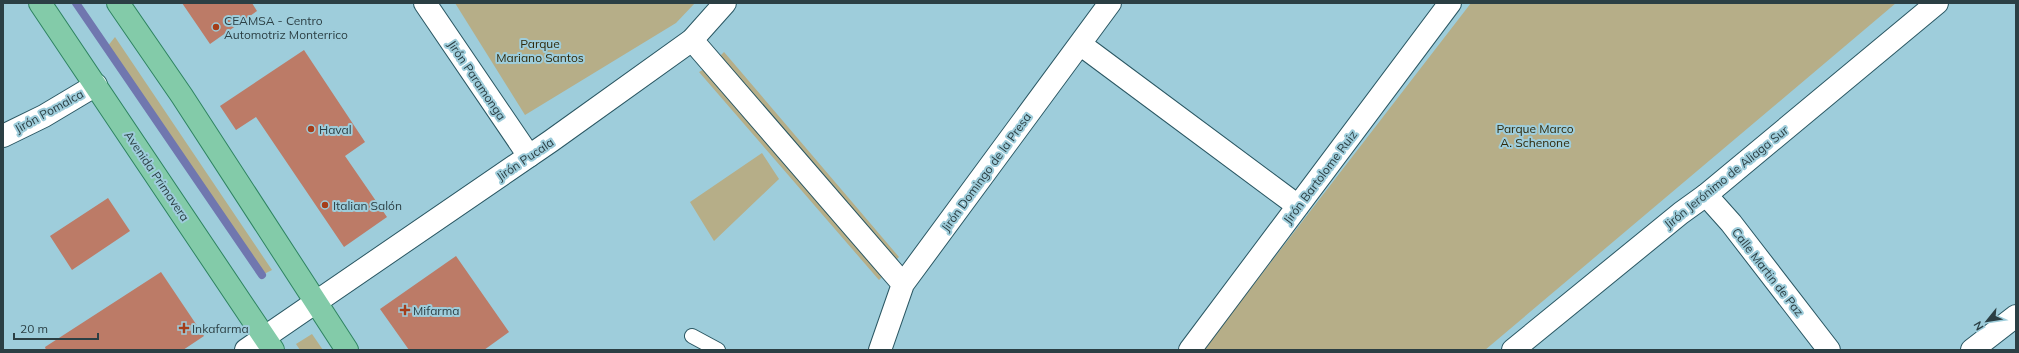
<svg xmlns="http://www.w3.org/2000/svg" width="2019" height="353" viewBox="0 0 2019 353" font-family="Mulish,sans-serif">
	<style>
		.green { fill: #b6ae88 }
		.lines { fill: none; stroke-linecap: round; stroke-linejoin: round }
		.stream { stroke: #7077af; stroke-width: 8 }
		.building { fill: #bc7b67 }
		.lane-casing { stroke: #2a5763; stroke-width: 16 }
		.street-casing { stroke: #2a5763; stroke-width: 24 }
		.secondary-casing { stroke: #2a5763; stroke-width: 24 }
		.primary-casing { stroke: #2e8461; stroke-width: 24 }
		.lane { stroke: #fff; stroke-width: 14 }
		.street { stroke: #fff; stroke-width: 22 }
		.secondary { stroke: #fff; stroke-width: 22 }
		.primary { stroke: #83cba9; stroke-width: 22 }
		.poi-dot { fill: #a53e1a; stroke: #9ecddb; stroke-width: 1.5 }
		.labels { text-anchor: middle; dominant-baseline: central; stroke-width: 4; stroke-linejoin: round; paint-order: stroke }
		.poi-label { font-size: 12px; fill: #2b3f44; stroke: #9ecddb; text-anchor: start }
		.park-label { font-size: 12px; fill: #2f290b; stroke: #9ecddb }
		.street-label { font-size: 12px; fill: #2b3f44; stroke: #9ecddb }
	</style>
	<rect width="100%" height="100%" fill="#9ecddb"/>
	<path class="green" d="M455 3H695L676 23 525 115Z
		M1471 3H1896L1485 350H1203Z
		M115 37 272 270 262 275 107 47Z
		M724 52 899 257 891 265 716 60Z
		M710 66 887 272 879 280 699 72Z
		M762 153 779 179 714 241 690 202Z
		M312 334 323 350H300L296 344Z"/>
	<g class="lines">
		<path class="stream" d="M76 3 262 275"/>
	</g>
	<path class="building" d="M182 3H252L257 11 210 44Z
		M304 50 365 142 345 156 387 217 344 247 256 117 236 130 220 106Z
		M108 198 130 231 72 270 50 236Z
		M456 256 509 332 484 350H409L380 309Z
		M161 272 204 336 183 350H46L45 347Z"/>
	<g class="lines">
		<defs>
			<path id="lane" d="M692 336 718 350"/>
			<path id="street" d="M425 3 529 156
				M692 40 903 284
				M1080 44 1298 206
				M3 136 44 116 96 85
				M1706 195 1731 223 1829 350
				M880 350 903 284 1110 3
				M1190 350 1450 3
				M1972 350 2016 316"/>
			<path id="secondary" d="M246 350 551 141 692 40 725 3
				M1513 350 1681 213 1706 195 1937 3"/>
			<path id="primary" d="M40 3 273 350
				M118 3 182 96 347 350"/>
		</defs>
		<use href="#lane" class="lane-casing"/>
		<use href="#street" class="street-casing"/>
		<use href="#secondary" class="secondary-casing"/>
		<use href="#primary" class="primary-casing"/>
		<use href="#lane" class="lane"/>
		<use href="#street" class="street"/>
		<use href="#secondary" class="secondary"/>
		<use href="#primary" class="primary"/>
	</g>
	<g class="poi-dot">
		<circle cx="216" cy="27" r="4"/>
		<circle cx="311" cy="129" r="4"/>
		<circle cx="325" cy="205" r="4"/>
		<path d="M403 304h4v4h4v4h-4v4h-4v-4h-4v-4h4z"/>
		<path d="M182 322h4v4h4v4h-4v4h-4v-4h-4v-4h4z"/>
	</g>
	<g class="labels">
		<g class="poi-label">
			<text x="224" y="20">CEAMSA - Centro<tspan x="224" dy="14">Automotriz Monterrico</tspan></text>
			<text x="319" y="129">Haval</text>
			<text x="333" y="205">Italian Salón</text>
			<text x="413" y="310">Mifarma</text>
			<text x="192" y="328">Inkafarma</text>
		</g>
		<g class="park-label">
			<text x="540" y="43">Parque<tspan x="540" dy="14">Mariano Santos</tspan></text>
			<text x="1535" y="128">Parque Marco<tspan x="1535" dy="14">A. Schenone</tspan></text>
		</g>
		<g class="street-label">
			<text transform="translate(477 80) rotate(56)">Jirón Paramonga</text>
			<text transform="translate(49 111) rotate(-29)">Jirón Pomalca</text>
			<text transform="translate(525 159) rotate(-34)">Jirón Pucala</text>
			<text transform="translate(986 172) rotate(-54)">Jirón Domingo de la Presa</text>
			<text transform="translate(157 176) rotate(56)">Avenida Primavera</text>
			<text transform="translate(1320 177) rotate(-53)">Jirón Bartolome Ruiz</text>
			<text transform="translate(1726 177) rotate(-39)">Jirón Jerónimo de Aliaga Sur</text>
			<text transform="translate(1768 272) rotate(52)">Calle Martin de Paz</text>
		</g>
	</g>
	<rect width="2019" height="353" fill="none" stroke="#2b3f44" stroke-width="8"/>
	<g transform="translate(1987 321) rotate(240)" stroke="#9ecddb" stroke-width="3" paint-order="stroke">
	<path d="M0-3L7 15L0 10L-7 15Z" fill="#2b3f44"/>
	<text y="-6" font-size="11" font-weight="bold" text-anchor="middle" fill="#2b3f44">N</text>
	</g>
	<path d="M14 333v6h84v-6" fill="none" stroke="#2b3f44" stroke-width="2"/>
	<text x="20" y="333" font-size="12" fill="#2b3f44" stroke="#9ecddb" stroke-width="3" paint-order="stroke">20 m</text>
</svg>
